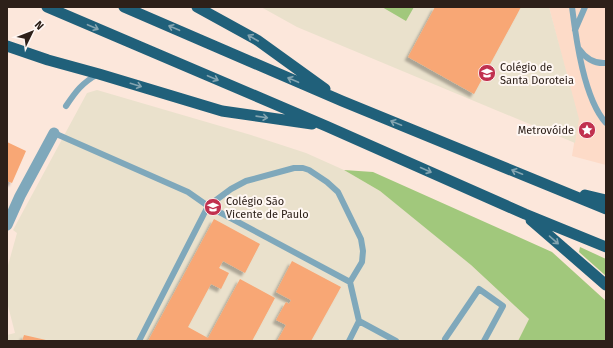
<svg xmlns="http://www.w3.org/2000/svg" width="613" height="348" viewBox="0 0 613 348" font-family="'Fira Sans',sans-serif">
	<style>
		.built { fill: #fddbc8 }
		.education { fill: #eae1cc }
		.green { fill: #a1c87c }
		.building { fill: #f8a774; filter: url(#shadow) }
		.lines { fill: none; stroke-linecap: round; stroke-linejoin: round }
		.service { stroke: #7fa8bb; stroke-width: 6 }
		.minor { stroke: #7fa8bb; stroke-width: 11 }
		.trunk { stroke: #20607a; stroke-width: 11 }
		.oneway { stroke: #84a4b0 }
		.labels { text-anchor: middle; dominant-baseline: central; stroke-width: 4; stroke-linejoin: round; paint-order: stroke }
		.poi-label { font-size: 11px; fill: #2d2019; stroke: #fff7f3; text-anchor: start }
	</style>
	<defs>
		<filter id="shadow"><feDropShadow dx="-3.5" dy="3.5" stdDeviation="1" flood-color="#0004"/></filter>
	</defs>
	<rect width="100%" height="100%" fill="#fce7db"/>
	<path class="built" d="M549 7H606V165L572 156 578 119Z"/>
	<path class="education" d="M261 7H549L579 119 575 143 297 27Z
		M97 90 251 135 306 153 344 170 380 191 421 223 471 265 529 319 518 341H7V335L15 333 7 302V269L17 233 13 230 87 93Z"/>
	<path class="green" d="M382 7H414L406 21Z
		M344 170 373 172 552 252 606 301V341H518L529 319 471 265 380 191Z
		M580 247 606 259V276L579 252Z"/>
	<path class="building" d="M435 7H521L474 94 408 57Z
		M7 142 26 151 12 183 7 181Z
		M214 219 260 244 245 273 223 261 219 268 229 273 221 289 211 284 188 327 208 338 240 279 275 298 252 341H148Z
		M292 261 341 287 311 341H277L286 325 276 320 286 302 289 304 291 300 276 292Z
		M24 335 46 340V341H22Z"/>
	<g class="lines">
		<path class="service" d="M572 7C576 39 584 99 606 123
			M575 30 585 7
			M579 49C586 59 594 64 606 63
			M66 106C76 91 82 83 98 74
			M54 133 188 192 208 206 139 341
			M350 282 362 262 363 251 361 239 338 192 327 182 309 170 303 168H294L246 181 231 189 208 206 350 282 359 321 396 341
			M445 339 479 289 503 306 484 341
			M349 341 359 321"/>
		<path class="minor" d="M7 225 20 196 54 133"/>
		<path class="trunk" d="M47 7 326 126 525 214 606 247
			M124 7 342 101 606 209
			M197 7 257 40 325 89
			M7 46 48 60 99 74 222 111 312 124
			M585 195 606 200
			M531 220 606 285"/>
	</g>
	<defs><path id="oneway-shaft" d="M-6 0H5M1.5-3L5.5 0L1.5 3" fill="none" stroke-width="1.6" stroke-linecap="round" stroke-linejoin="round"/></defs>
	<g class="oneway">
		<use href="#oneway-shaft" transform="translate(93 27) rotate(23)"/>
		<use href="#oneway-shaft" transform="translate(174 28) rotate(-157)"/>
		<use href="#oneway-shaft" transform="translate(253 38) rotate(-150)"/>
		<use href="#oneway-shaft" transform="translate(213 78) rotate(23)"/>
		<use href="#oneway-shaft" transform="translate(293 80) rotate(-157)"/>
		<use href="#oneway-shaft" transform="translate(136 85) rotate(17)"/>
		<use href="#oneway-shaft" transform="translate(262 117) rotate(8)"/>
		<use href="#oneway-shaft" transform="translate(396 123) rotate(-158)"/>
		<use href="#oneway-shaft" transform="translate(426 170) rotate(24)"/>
		<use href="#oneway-shaft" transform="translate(517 172) rotate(-158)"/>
		<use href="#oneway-shaft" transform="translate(554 240) rotate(41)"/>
	</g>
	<defs>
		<symbol id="school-disc" viewBox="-11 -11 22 22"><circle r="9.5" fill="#c1314f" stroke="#fff7f3"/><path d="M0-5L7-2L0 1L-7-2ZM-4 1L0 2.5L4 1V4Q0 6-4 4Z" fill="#fff"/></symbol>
		<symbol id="sight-disc" viewBox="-11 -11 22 22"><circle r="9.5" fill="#c1314f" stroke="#fff7f3"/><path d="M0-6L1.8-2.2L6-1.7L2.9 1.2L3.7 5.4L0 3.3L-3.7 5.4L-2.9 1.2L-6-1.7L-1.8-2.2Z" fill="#fff"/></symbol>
	</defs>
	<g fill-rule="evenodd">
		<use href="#school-disc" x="477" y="63" width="20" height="20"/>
		<use href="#sight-disc" x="577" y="120" width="20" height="20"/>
		<use href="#school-disc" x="203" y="197" width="20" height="20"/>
	</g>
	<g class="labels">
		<g class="poi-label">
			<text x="500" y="67">Colégio de<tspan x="500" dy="13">Santa Doroteia</tspan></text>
			<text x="574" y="130" text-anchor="end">Metrovóide</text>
			<text x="226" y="201">Colégio São<tspan x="226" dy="13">Vicente de Paulo</tspan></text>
		</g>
	</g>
	<rect width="613" height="348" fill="none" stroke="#2d2019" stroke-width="16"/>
	<g transform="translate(32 32) rotate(47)" stroke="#fff7f3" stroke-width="3" paint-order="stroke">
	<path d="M0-3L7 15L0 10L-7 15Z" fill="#2d2019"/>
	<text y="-6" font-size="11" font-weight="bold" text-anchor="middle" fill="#2d2019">N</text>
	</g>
</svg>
